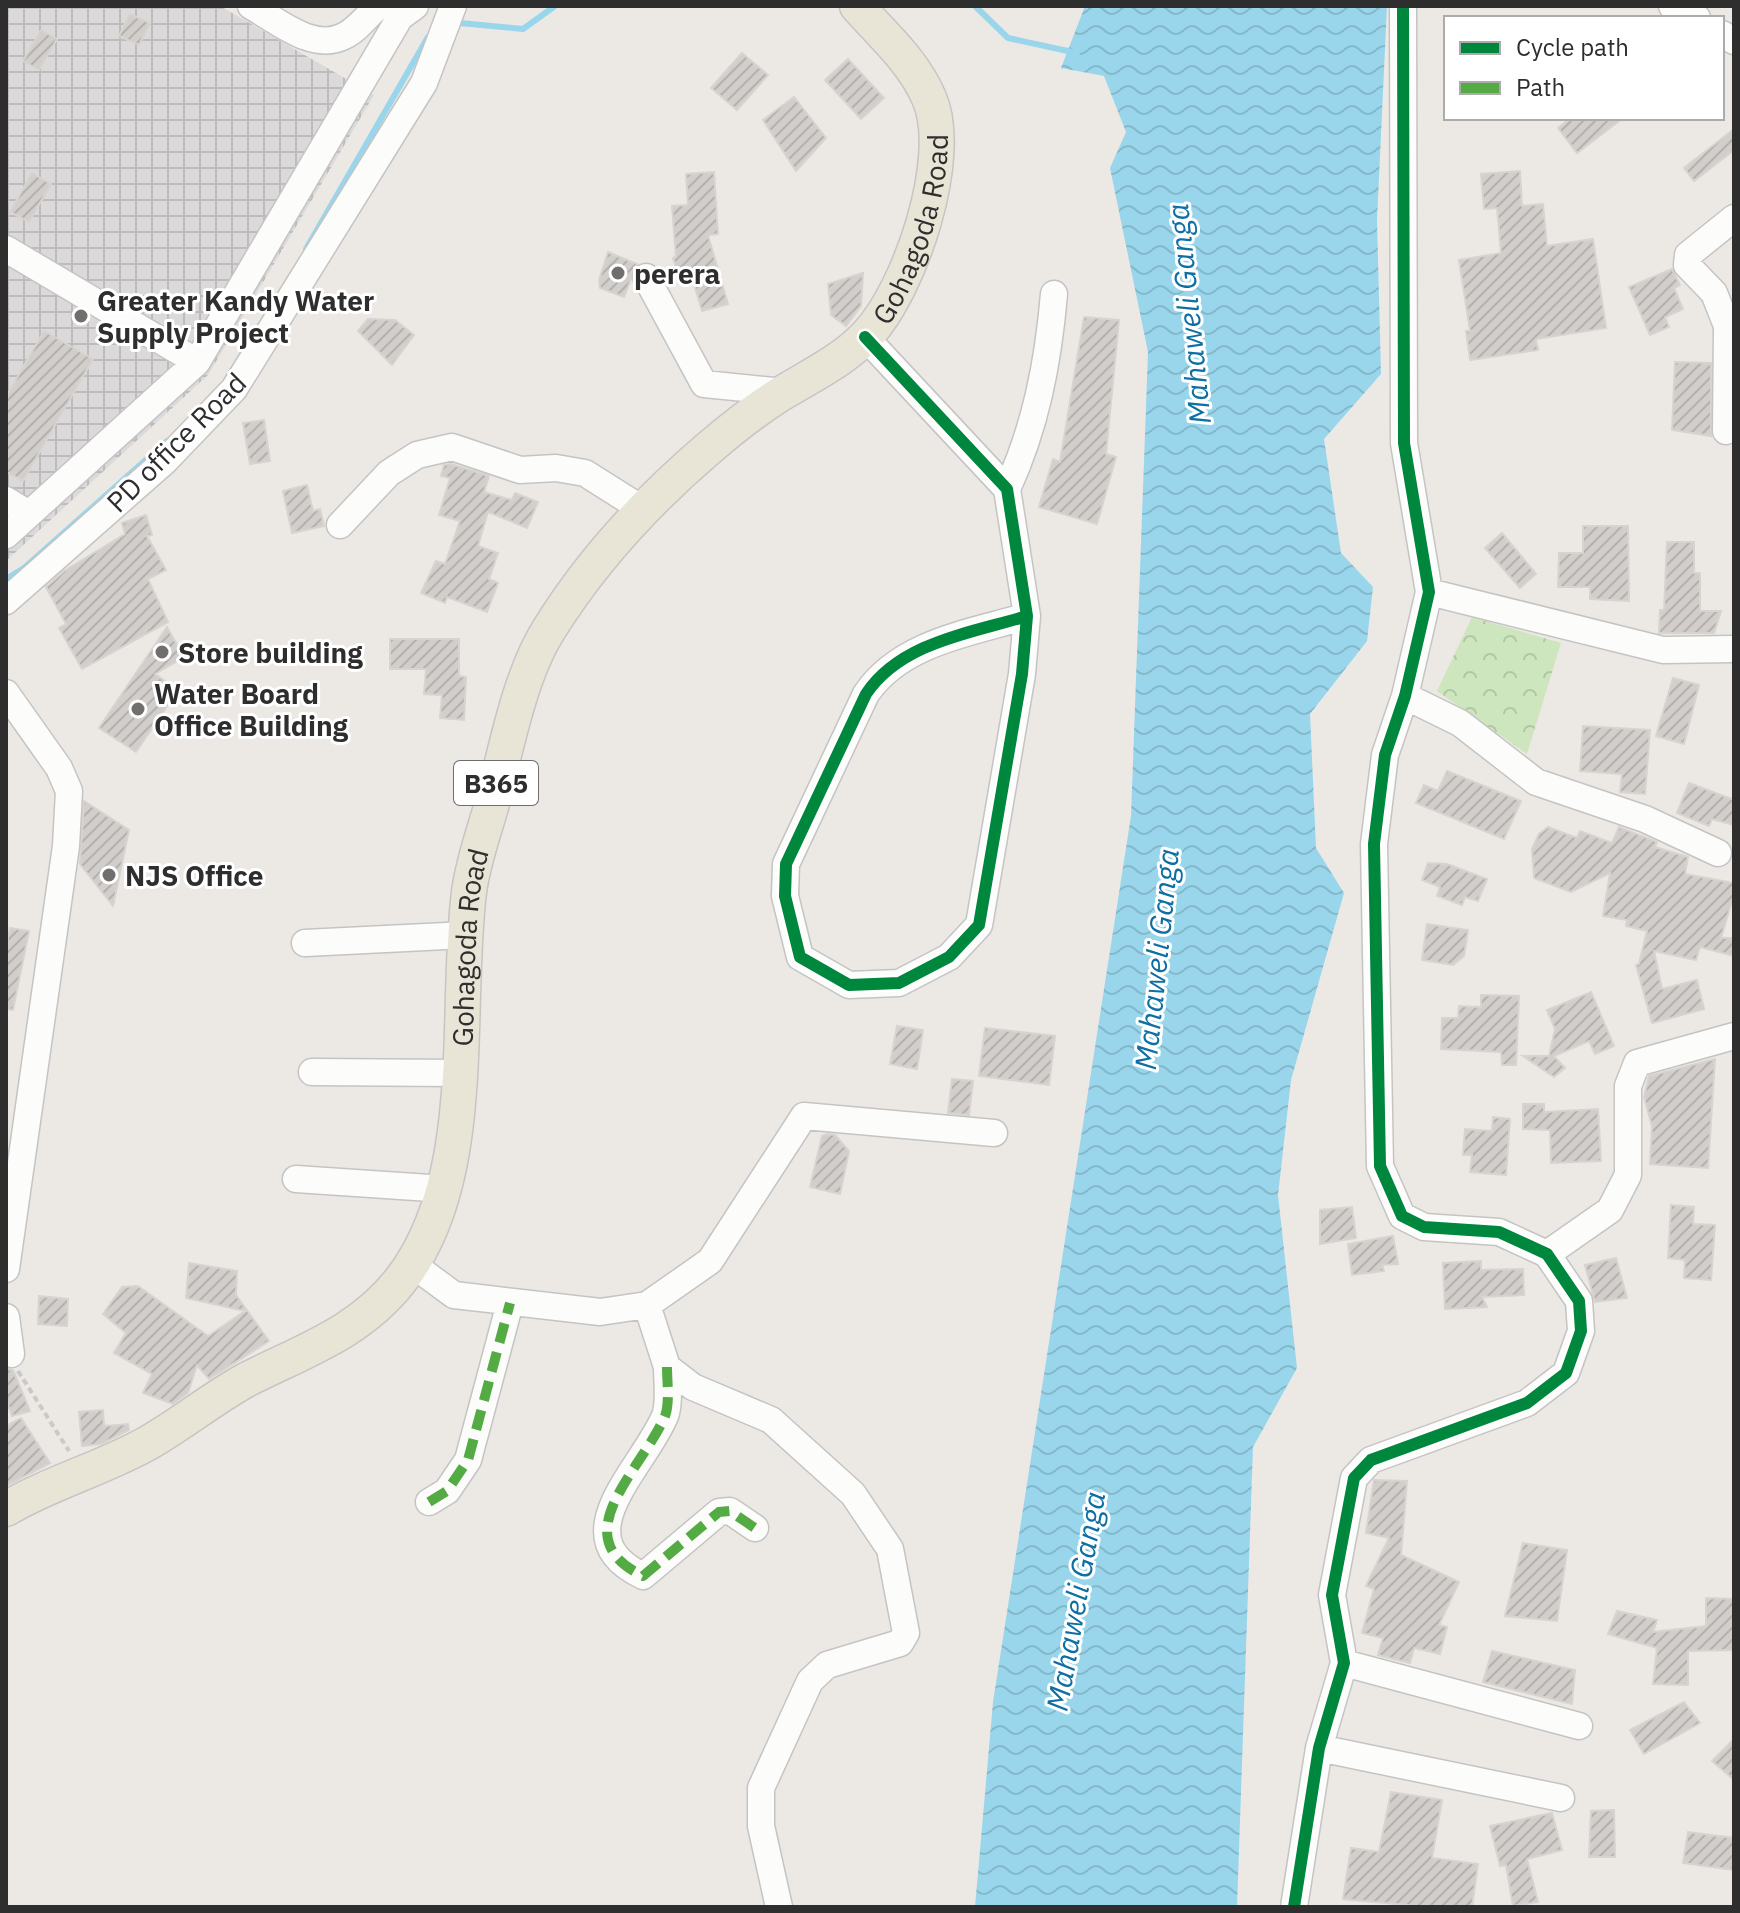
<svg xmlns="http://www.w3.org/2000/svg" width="1740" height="1913" viewBox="0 0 1740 1913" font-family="'IBM Plex Sans',sans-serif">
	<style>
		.industrial { fill: url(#industrial-grid) }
		.forest { fill: url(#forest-crowns) }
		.water { fill: url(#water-waves) }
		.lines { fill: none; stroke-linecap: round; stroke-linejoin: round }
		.stream { stroke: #99d6ec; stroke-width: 6 }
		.building { fill: url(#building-hatch); stroke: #d7d4d0; stroke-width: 2 }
		.minor-casing { stroke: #c5c4c5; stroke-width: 29 }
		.major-casing { stroke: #c6c5c4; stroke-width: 37 }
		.path { stroke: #c9c9c8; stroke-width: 4; stroke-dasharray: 6 4; stroke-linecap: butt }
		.minor { stroke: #fcfcfb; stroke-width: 26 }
		.major { stroke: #e8e4d6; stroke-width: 34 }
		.quiet { stroke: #54ab44; stroke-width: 10; stroke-dasharray: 20 10; stroke-linecap: butt }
		.cycleway-casing { stroke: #fff; stroke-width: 17 }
		.cycleway { stroke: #00873e; stroke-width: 12 }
		.poi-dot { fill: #706f6e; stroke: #fff; stroke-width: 3 }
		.labels { text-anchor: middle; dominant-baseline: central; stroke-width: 6; stroke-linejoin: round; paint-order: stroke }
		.shield { fill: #fff; stroke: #6d6d6d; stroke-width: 2 }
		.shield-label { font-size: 26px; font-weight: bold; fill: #2e2e2e }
		.street-label { font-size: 28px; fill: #2e2e2e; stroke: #fff }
		.poi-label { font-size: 28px; font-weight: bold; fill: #2e2e2e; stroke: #fff; text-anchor: start }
		.water-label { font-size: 30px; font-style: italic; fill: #0d6fa3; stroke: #fff }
	</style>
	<defs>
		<pattern id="industrial-grid" width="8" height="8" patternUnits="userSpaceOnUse" patternTransform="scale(2)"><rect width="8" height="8" fill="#dcd9db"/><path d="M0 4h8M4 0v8" fill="none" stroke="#bdbbbc"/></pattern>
		<pattern id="forest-crowns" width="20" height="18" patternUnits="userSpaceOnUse" patternTransform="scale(2)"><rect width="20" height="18" fill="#cee6be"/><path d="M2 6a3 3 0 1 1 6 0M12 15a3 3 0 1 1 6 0" fill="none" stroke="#b1c6a4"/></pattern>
		<pattern id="water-waves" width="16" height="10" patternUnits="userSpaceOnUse" patternTransform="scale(2)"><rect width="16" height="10" fill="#99d6ec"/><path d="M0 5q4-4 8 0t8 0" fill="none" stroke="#84b8cb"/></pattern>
		<pattern id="building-hatch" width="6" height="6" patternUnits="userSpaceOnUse" patternTransform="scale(2)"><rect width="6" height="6" fill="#d1cecb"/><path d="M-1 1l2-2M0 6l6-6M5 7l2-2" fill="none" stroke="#b4b1af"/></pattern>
	</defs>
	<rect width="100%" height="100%" fill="#ece8e4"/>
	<path class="industrial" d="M6 6H220L374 95 208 375 6 561Z"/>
	<path class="forest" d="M1472 617 1561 643 1527 754 1437 691Z"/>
	<path class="water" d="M1085 6H1387L1377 220 1381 374 1324 439 1341 553 1373 587 1367 641 1310 714 1316 848 1344 893 1291 1080 1278 1195 1297 1368 1253 1447 1237 1907H975L993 1702 1131 816 1148 352 1110 168 1126 132 1104 76 1061 68Z"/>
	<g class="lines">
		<path class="stream" d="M975 6 1008 38 1077 53
			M460 23 523 29 555 6
			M306 249 428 37
			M6 579 24 568 167 441"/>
	</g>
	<path class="building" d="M130 14 150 23 139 45 119 36Z
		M41 30 57 39 39 70 23 61Z
		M742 53 768 75 737 110 711 88Z
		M848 59 884 98 861 119 825 80Z
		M794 97 826 138 796 171 763 120Z
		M1571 118H1623L1577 153 1558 128Z
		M1734 129V150L1694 181 1684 168Z
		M1520 171 1522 206 1543 204 1547 246 1593 239 1606 328 1536 339 1538 350 1470 360 1466 331H1470L1459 260 1501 253 1497 208 1484 209 1481 174Z
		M714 172 718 234 708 235 728 304 702 311 691 274 679 277 673 258 676 257 672 206 688 205 686 174Z
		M32 173 51 184 29 222 10 212Z
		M608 252 637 264 624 297 600 288 599 280Z
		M1672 269 1680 285 1674 288 1683 309 1665 317 1669 327 1650 335 1629 287Z
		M863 273 861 306 846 326 831 315 828 284Z
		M1084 317 1119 320 1106 454 1116 457 1097 524 1039 507 1053 459 1060 462Z
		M368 319 395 320 414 335 392 365 358 331Z
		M44 331 93 359 23 481 6 472V397Z
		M1675 362 1711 363V436L1672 430Z
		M264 420 270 461 250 464 243 423Z
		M451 464 489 476 484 492 512 500 515 493 538 502 527 528 488 512 478 546 498 553 489 579 498 583 487 612 447 597 445 603 421 593 436 561 445 564 460 521 439 515 450 478 441 476 444 465Z
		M307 485 313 511 320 509 324 526 292 533 283 491Z
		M146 515 152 535 147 536 166 570 148 579 168 622 82 669 59 628 66 624 46 587 64 571 125 534 122 523Z
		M1583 526H1628L1629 601 1590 599V587H1558L1559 553H1583Z
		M1502 533 1536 574 1520 588 1485 548Z
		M1667 542H1694V573H1700V611H1721L1714 633H1659L1660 610H1664Z
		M167 627 184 657 155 674 178 690 136 752 99 728Z
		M390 639H459V676L466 677 464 720 440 718 442 695 424 694 426 669H390Z
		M1673 678 1699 685 1684 744 1656 736Z
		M1583 726 1650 730 1645 794 1620 792 1622 774 1580 771Z
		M1447 771 1521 801 1504 839 1416 803 1424 785 1438 791Z
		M1689 783 1734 800V825L1712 819 1709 826 1677 813Z
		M84 801 129 830 113 906 80 864Z
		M1548 827 1577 838 1580 831 1612 843 1619 827 1657 842 1655 847 1688 857 1685 874 1734 883V905L1731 904 1721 938H1734V956L1700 947 1696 960 1654 951 1662 989 1697 980 1704 1009 1652 1023 1636 965 1639 964 1647 931 1626 926 1627 920 1603 916 1610 873 1571 892 1534 878 1532 849 1539 834Z
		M1428 863 1447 864 1487 879 1478 901 1465 897 1462 905 1437 896 1440 887 1422 880Z
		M1427 924 1468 930 1464 956 1453 965 1422 960Z
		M10 928 29 931 13 1010 6 1009V949Z
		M1591 992 1614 1046 1595 1054 1589 1041 1554 1056 1565 1068 1554 1077 1523 1056H1549L1555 1029 1547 1010Z
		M1481 995 1519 996 1516 1065H1502L1501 1052 1441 1049 1442 1018H1458L1459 1006 1481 1007Z
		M897 1026 923 1030 917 1069 890 1064Z
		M985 1028 1055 1036 1049 1085 979 1076Z
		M1715 1059 1708 1168 1650 1164 1652 1126 1644 1097 1649 1076Z
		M952 1079 973 1081 969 1115 948 1113Z
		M1523 1104H1544V1112L1598 1109 1601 1161 1551 1163 1550 1130 1523 1129Z
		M1493 1117 1510 1119 1506 1175 1470 1172 1472 1155H1463L1465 1129 1492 1131Z
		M827 1134 835 1135 849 1151 840 1194 810 1187 822 1136Z
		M1671 1205 1694 1207 1693 1224 1715 1225 1711 1280 1684 1278 1685 1260 1668 1258Z
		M1352 1207 1356 1238 1320 1244V1210Z
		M1393 1236 1398 1264 1382 1265 1384 1271 1352 1275 1348 1244Z
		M1616 1258 1627 1298 1595 1302 1585 1265Z
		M1481 1261V1270L1523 1269 1524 1295 1482 1297 1487 1307 1445 1309 1443 1263Z
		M189 1263 237 1271 236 1295 269 1341 209 1379 197 1365 188 1393 173 1404 143 1393 152 1374 114 1353 126 1333 103 1314 122 1287 138 1286 208 1336 245 1311 186 1298Z
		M39 1296 68 1299 67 1326 38 1324Z
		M6 1369 13 1370 30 1411 12 1416 6 1399Z
		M103 1410 104 1426 128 1424 129 1430 101 1444 82 1446 79 1412Z
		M21 1418 50 1463 6 1486V1426Z
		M1374 1480 1407 1481 1401 1555 1459 1582 1439 1625 1447 1627 1440 1654 1414 1648 1410 1663 1378 1655 1383 1638 1362 1633 1374 1589 1366 1586 1389 1538 1366 1533Z
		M1523 1543 1567 1550 1557 1621 1505 1616Z
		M1706 1598 1734 1599V1650L1688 1651V1685L1653 1684 1657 1648 1608 1634 1617 1611 1657 1620 1653 1632 1706 1626Z
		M1492 1651 1575 1670 1572 1704 1483 1682Z
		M1684 1702 1700 1723 1644 1754 1630 1730Z
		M1734 1739V1780L1712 1761Z
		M1391 1792 1442 1800 1432 1858 1478 1864 1472 1907H1427L1343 1899 1351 1848 1379 1852Z
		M1614 1810 1615 1857H1589L1591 1811Z
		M1552 1813 1562 1850 1527 1859 1538 1902 1513 1906 1506 1865 1500 1866 1490 1826Z
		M1688 1832 1734 1838V1870L1683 1863Z"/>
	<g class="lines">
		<defs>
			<path id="minor" d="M251 6C278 21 313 52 344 36 357 30 368 15 378 6
				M1672 6 1697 18
				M1722 34 1734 41
				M6 249 197 362
				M646 277 704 384 784 392
				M865 337 1007 489 1027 616 1022 674 979 925 949 957 899 983 849 985 800 957 785 896 786 864 866 694C901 642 971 633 1027 616
				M1726 431 1727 326 1714 293 1687 265 1688 255 1734 218
				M1007 489C1036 426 1048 363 1054 294
				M6 500 29 514
				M340 525 389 473 417 455 452 447 520 470 556 468 585 473 642 509
				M6 535 197 362 400 17 415 6
				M1429 592 1663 650 1734 649
				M6 601 165 461 234 389 424 83 453 6
				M6 693 59 768 69 791 66 846 6 1269
				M1405 696 1460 723 1536 782 1645 819 1718 853
				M305 943 466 935
				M312 1072 458 1073
				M296 1179 445 1189
				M1547 1254 1610 1210 1628 1175V1086L1637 1063 1734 1036
				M412 1264 454 1295 600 1312 647 1305 710 1261 804 1116 994 1133
				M647 1305 667 1367 693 1387 771 1420 853 1494 890 1549 906 1633 900 1643 827 1665 810 1681 761 1788V1826L779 1907
				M6 1317 11 1354
				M667 1367C667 1382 670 1403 665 1416 642 1470 561 1537 643 1576L719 1512 730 1511 755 1528
				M429 1502 447 1491 468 1460 510 1303
				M1344 1663 1579 1726
				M1319 1748 1561 1798
				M1294 1907 1319 1748 1344 1663 1332 1595 1354 1478 1371 1460 1527 1403 1566 1373 1581 1331 1579 1301 1547 1254 1499 1232 1424 1227 1402 1216 1380 1166 1374 844 1385 755 1405 696 1429 592 1404 443 1403 6"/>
			<g id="major">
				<path id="s1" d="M6 1509C51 1482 102 1469 148 1443 181 1424 212 1399 246 1380 303 1351 359 1333 400 1281 480 1179 454 1013 469 892 473 862 483 835 491 807 505 754 519 677 548 631 591 561 647 501 709 448 731 429 754 411 779 395 808 377 843 361 867 335 910 290 955 156 929 98 914 62 882 34 857 6"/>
			</g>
		</defs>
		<use href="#minor" class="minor-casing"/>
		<use href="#major" class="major-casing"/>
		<path class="path" d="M18 1371 69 1451"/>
		<use href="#minor" class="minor"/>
		<use href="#major" class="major"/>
		<path class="quiet" d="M667 1367C667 1382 670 1403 665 1416 642 1470 561 1537 643 1576L719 1512 730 1511 755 1528
			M429 1502 447 1491 468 1460 510 1303"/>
		<defs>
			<path id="cycleway" d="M865 337 1007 489 1027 616 1022 674 979 925 949 957 899 983 849 985 800 957 785 896 786 864 866 694C901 642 971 633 1027 616
				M1294 1907 1319 1748 1344 1663 1332 1595 1354 1478 1371 1460 1527 1403 1566 1373 1581 1331 1579 1301 1547 1254 1499 1232 1424 1227 1402 1216 1380 1166 1374 844 1385 755 1405 696 1429 592 1404 443 1403 6"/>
		</defs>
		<use href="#cycleway" class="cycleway-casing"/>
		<use href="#cycleway" class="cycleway"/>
	</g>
	<g class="poi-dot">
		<circle cx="618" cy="273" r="8"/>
		<circle cx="81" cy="316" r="8"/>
		<circle cx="162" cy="652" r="8"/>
		<circle cx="138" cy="709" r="8"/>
		<circle cx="109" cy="875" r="8"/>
	</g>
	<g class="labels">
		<rect class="shield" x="454" y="761" width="84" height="44" rx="6"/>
		<g class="shield-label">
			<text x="496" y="783">B365</text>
		</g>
		<g class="street-label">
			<text stroke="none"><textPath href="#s1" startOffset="1690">Gohagoda Road</textPath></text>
			<text transform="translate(176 442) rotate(-45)">PD office Road</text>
			<text stroke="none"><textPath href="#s1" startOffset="804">Gohagoda Road</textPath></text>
		</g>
		<g class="poi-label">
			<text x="634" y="273">perera</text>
			<text x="97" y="300">Greater Kandy Water<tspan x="97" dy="32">Supply Project</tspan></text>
			<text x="178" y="652">Store building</text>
			<text x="154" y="693">Water Board<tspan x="154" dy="32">Office Building</tspan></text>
			<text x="125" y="875">NJS Office</text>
		</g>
		<g class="water-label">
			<text transform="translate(1188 314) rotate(-96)">Mahaweli Ganga</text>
			<text transform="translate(1156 959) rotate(-84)">Mahaweli Ganga</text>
			<text transform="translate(1075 1601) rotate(-80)">Mahaweli Ganga</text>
		</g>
	</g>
	<rect width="1740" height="1913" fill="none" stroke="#2e2e2e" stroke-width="16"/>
	<rect x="1444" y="16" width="280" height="104" fill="#ffffff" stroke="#ababab" stroke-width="2"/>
	<rect x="1460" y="42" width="40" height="12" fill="#00873e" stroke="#ababab" stroke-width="2"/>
	<text x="1516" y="56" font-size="24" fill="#2e2e2e">Cycle path</text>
	<rect x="1460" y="82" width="40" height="12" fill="#54ab44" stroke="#ababab" stroke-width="2"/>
	<text x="1516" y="96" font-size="24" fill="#2e2e2e">Path</text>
</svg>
